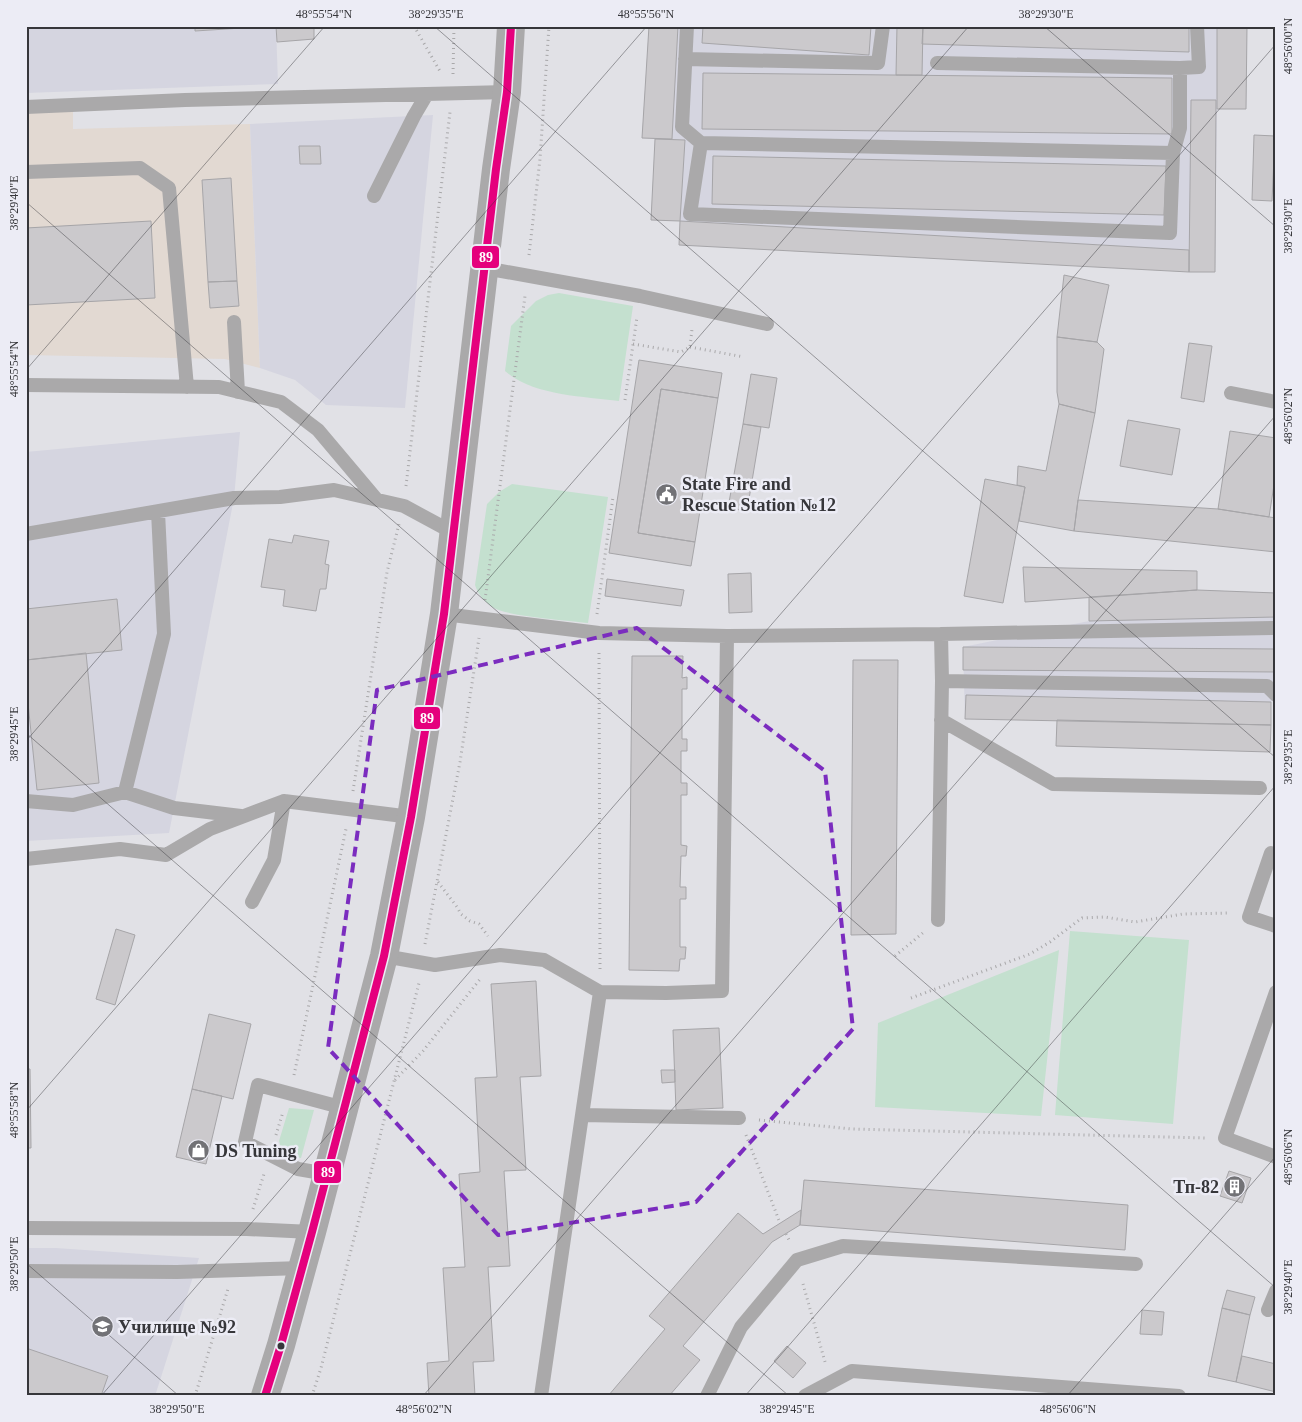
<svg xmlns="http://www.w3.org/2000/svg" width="1302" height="1422" viewBox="0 0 1302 1422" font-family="'Times New Roman',serif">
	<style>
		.commercial { fill: #e2d9d2 }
		.built { fill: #d5d5e0 }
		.green { fill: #c4e0cf }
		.building { fill: #cbc9cc; stroke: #a6a5a8 }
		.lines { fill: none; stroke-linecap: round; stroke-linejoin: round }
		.path { stroke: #a9a8aa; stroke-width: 3; stroke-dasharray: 1 4; stroke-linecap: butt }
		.lane { stroke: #aaa9aa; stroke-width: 14 }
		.secondary { stroke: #aaa9aa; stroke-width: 28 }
		.bus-1-casing { stroke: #ececf5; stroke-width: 11 }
		.bus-1 { stroke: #e5007d; stroke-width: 8 }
		.marked { fill: none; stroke: #7b2cbf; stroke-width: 4; stroke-dasharray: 10 6; stroke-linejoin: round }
		.ticks { fill: none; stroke: #36363a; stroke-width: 1; stroke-opacity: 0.45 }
		.bus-dot { fill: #36363a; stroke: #ececf5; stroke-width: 2 }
		.labels { text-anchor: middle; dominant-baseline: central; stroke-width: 5; stroke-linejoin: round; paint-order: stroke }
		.poi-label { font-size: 18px; font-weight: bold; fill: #36363a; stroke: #ececf5; text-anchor: start }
		.line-badge { stroke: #ececf5; stroke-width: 2 }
		.badge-label { font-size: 14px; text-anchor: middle; font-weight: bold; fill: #fff }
		.neatline { fill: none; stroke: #36363a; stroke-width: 2 }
		.ticks-label { font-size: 12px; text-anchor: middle; fill: #36363a }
	</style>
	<rect width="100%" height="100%" fill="#e1e1e6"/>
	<path class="commercial" d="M73 111V129L250 124 260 368 225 359 26 355V113Z"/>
	<path class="built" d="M26 26H195L196 31 276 26 278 84 26 93Z
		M649 26H1247L1246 109H1217L1215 272 679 245 680 221 651 220 655 139 642 138Z
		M433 115 405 408 326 405 295 380 260 368 250 124Z
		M240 432 234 498 169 833 26 841V452Z
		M1023 567 1197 571V590L1276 593V698L1271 702 1270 752 1056 746 1057 720 965 719 963 647 1089 621V597L1025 602Z
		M26 1248H56L199 1258 155 1396H26Z"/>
	<path class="green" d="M559 293 633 306 619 401C583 396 534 396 505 371L511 326 536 301 548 295Z
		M512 484 608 497 588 623C567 620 511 617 494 608 485 602 478 595 475 585L487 504 499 492Z
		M1070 931 1189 940 1173 1124 1055 1115Z
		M1059 950 1041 1116 875 1107 878 1023Z
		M289 1108 314 1110 301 1158 291 1156 282 1151 279 1141Z"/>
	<path class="building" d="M195 26H273L195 31Z
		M276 26H314V39L277 42Z
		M649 26H678L672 139 642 138Z
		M703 26H871L869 55 702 43Z
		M897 26H923L922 75H896Z
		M923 26H1189V52L922 44Z
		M1217 26H1247L1246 109H1217Z
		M703 73 1172 78V134L702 129Z
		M1191 100H1216L1215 272H1189Z
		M1254 135 1275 136 1272 201 1252 200Z
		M655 139 685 140 680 221 651 220Z
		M299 146H320L321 164H300Z
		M713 156 1166 166 1164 215 712 204Z
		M231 178 237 281 208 282 202 180Z
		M151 221 155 298 26 305V228Z
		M680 221 1189 250V272L679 245Z
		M1064 275 1109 285 1097 342 1057 337Z
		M237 281 239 306 210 308 208 282Z
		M1057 337 1097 342 1104 349 1095 413 1059 404 1057 392Z
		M1189 343 1212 346 1204 402 1181 398Z
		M639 360 722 373 718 398 661 389 638 533 695 542 691 566 609 553Z
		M751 374 777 378 769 428 743 424Z
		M661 389 718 398 695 542 638 533Z
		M1059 404 1095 413 1078 500 1074 531 1019 521 1025 487 1017 485 1018 466 1046 471Z
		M1128 420 1180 429 1172 475 1120 466Z
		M743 424 761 427 747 511 728 508Z
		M1230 431 1276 438V472L1269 517 1218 509Z
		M985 479 1025 487 1003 603 964 596Z
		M1078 500 1218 509 1276 518V552L1074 531Z
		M294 535 329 541 325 564 329 565 326 589H320L316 611 283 606 285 590 261 587 269 539 292 543Z
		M1023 567 1197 571V590L1025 602Z
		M751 573 752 612 729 613 728 574Z
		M607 579 684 590 681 606 605 596Z
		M1197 590 1276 593V617L1089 621V597Z
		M117 599 122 650 26 660V609Z
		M963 647 1276 649V672L963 670Z
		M86 653 99 783 37 790 26 684V660Z
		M632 656H683L682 678 687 677V689H682V739H687V751H681V783H687V795H681V845L687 846 686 856H681L680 887H686V899H680V947H686L685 959H680L679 971 629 970Z
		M853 660H898L896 934 851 935Z
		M966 695 1271 702V725L965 719Z
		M1057 720 1271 725 1270 752 1056 746Z
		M116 929 135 935 115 1005 96 999Z
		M536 981 541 1076 520 1077 526 1170 504 1171 510 1266 488 1267 494 1361 473 1362 475 1396H429L427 1363 449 1361 443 1268 465 1267 459 1174 480 1172 475 1078 497 1077 491 984Z
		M209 1014 251 1024 233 1099 192 1089Z
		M719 1028 723 1108 676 1110 673 1030Z
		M26 1069H30L31 1148H26Z
		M661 1070H675V1082L662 1083Z
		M192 1089 222 1096 206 1164 176 1157Z
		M1229 1171 1251 1178 1242 1203 1220 1196Z
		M804 1180 1128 1205 1125 1250 800 1225Z
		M801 1210 800 1225 772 1242 683 1346 700 1360 669 1396H608L665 1329 649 1316 738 1213 763 1234Z
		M1227 1290 1255 1297 1250 1315 1222 1308Z
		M1222 1308 1250 1315 1236 1382 1208 1376Z
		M1142 1310 1164 1312 1162 1335 1140 1334Z
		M787 1346 806 1363 793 1378 774 1361Z
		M26 1348 108 1376 101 1396H26Z
		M1242 1356 1276 1364V1392L1236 1382Z"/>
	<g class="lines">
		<path class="path" d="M414 26 441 73
			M453 74 454 26
			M529 255 540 159 549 26
			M633 344 681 352 690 347 692 329
			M690 347 744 357
			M625 400 637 317
			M406 486 450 112
			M485 600 525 296
			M597 614 613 497
			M599 653 600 969
			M353 791 387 572 399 524
			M438 882 457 907 461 914 470 921 479 924 488 936
			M425 944 460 762 479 638
			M895 956 924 932
			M911 998 1030 954 1050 942 1082 918 1105 917 1135 922 1183 914 1230 913
			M294 1075 346 829
			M395 1080 423 1051 481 978
			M759 1120 852 1129 1205 1138
			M276 1135 283 1112
			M746 1135 780 1223
			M253 1209 264 1174
			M786 1234 790 1242
			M803 1284 825 1362
			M195 1396 228 1289
			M312 1396 321 1368 419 983"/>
		<path class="lane" d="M687 26 682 127 701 143 1173 153 1170 233 690 214 701 143
			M685 59 878 63 883 26
			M937 63 1180 68V128L1173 153
			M1180 68 1199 67 1197 26
			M26 107 185 100 507 92
			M26 172 140 168 169 188 187 387
			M374 196 414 116 427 94
			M485 268 640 296 767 324
			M234 322 238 392
			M26 385 219 387 281 402 318 430 377 500
			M1231 393 1276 402
			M26 534 234 498 280 497 334 490 404 506 454 533
			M444 614 599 633 727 636 941 634 1276 628
			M942 681 1267 686 1276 695
			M941 720 1053 784 1260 788
			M125 792 164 634 158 512
			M26 801 73 805 125 792 174 808 241 816
			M1271 853 1249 917 1276 926
			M26 859 120 849 166 855 210 829 284 801 411 817
			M252 902 274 860 284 801
			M938 920 942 681 941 634
			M384 956 435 965 500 955 544 960 600 992 666 993 722 991 727 636
			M1276 992 1225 1138 1276 1157
			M582 1115 739 1118
			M327 1174 298 1169 245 1142 258 1085 344 1108
			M26 1228 247 1229 312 1232
			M26 1271 177 1272 302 1268
			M1268 1310 1276 1291
			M541 1396 600 992
			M707 1396 741 1327 797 1260 843 1246 1136 1264
			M805 1396 852 1371 1179 1396"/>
		<path class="secondary" d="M265 1396 281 1345 312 1232 384 956 411 817 444 614 496 169 507 92 511 26"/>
		<defs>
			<path id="bus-1" d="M265 1396 281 1345 312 1232 384 956 411 817 444 614 496 169 507 92 511 26"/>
		</defs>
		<use href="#bus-1" class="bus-1-casing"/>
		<use href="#bus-1" class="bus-1"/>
	</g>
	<path class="marked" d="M637 628 825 771 853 1029 696 1202 498 1235 328 1048 377 690Z"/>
	<path class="ticks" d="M434 26 1276 758M1044 26 1276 227M26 202 1276 1288M26 370 325 26M26 733 789 1396M26 741 647 26M26 1111 969 26M26 1263 179 1396M101 1396 1276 44M423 1396 1276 415M745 1396 1276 785M1067 1396 1276 1156"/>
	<defs>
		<symbol id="civic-disc" viewBox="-11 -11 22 22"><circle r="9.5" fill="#727276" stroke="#ececf5"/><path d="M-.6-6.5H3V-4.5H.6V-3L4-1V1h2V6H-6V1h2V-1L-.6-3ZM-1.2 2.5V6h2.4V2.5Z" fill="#fff"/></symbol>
		<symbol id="shop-disc" viewBox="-11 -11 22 22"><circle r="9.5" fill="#727276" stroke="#ececf5"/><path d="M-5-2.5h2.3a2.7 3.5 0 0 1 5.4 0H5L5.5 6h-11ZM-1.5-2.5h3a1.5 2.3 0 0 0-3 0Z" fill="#fff"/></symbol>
		<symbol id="building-disc" viewBox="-11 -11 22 22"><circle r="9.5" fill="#727276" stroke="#ececf5"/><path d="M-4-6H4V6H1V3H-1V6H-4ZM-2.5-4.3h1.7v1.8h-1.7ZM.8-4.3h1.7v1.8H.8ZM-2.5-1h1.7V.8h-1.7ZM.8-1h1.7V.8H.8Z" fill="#fff"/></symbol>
		<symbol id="university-disc" viewBox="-11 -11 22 22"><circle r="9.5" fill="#727276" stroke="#ececf5"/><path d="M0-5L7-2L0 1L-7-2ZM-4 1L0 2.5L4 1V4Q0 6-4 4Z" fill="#fff"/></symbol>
	</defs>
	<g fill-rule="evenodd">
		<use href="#civic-disc" x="654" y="482" width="25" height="25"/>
		<use href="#shop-disc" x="186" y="1138" width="25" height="25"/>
		<use href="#building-disc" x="1222" y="1174" width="25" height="25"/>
		<use href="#university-disc" x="90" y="1314" width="25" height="25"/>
	</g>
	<circle class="bus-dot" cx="281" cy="1346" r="4.5"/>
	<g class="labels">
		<g class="poi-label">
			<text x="682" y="484">State Fire and<tspan x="682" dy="21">Rescue Station №12</tspan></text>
			<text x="215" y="1151">DS Tuning</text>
			<text x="1219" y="1187" text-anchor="end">Тп-82</text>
			<text x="118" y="1327">Училище №92</text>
		</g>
	</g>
	<g class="line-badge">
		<rect x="471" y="245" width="29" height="24" rx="5" fill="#e5007d"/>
		<rect x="413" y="706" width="28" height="24" rx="5" fill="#e5007d"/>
		<rect x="313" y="1160" width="29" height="24" rx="5" fill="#e5007d"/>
	</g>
	<g class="badge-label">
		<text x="486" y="262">89</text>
		<text x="427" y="723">89</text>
		<text x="328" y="1177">89</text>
	</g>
	<rect width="1302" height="1422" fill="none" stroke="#ececf5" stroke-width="55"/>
	<rect x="28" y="28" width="1246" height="1366" class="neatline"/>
	<g class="ticks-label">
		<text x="324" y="18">48°55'54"N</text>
		<text x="436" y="18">38°29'35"E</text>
		<text x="646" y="18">48°55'56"N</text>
		<text x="1046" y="18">38°29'30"E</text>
		<text transform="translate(1288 46) rotate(-90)" y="4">48°56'00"N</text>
		<text transform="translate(14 203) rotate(-90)" y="4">38°29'40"E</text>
		<text transform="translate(1288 226) rotate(-90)" y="4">38°29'30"E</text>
		<text transform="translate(14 369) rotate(-90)" y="4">48°55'54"N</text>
		<text transform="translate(1288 416) rotate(-90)" y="4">48°56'02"N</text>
		<text transform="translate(14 734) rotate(-90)" y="4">38°29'45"E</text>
		<text transform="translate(1288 757) rotate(-90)" y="4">38°29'35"E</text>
		<text transform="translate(14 1110) rotate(-90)" y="4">48°55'58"N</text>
		<text transform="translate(1288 1157) rotate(-90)" y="4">48°56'06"N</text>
		<text transform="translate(14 1264) rotate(-90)" y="4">38°29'50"E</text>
		<text transform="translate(1288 1287) rotate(-90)" y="4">38°29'40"E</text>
		<text x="177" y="1413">38°29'50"E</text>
		<text x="424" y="1413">48°56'02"N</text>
		<text x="787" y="1413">38°29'45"E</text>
		<text x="1068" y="1413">48°56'06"N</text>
	</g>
</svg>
